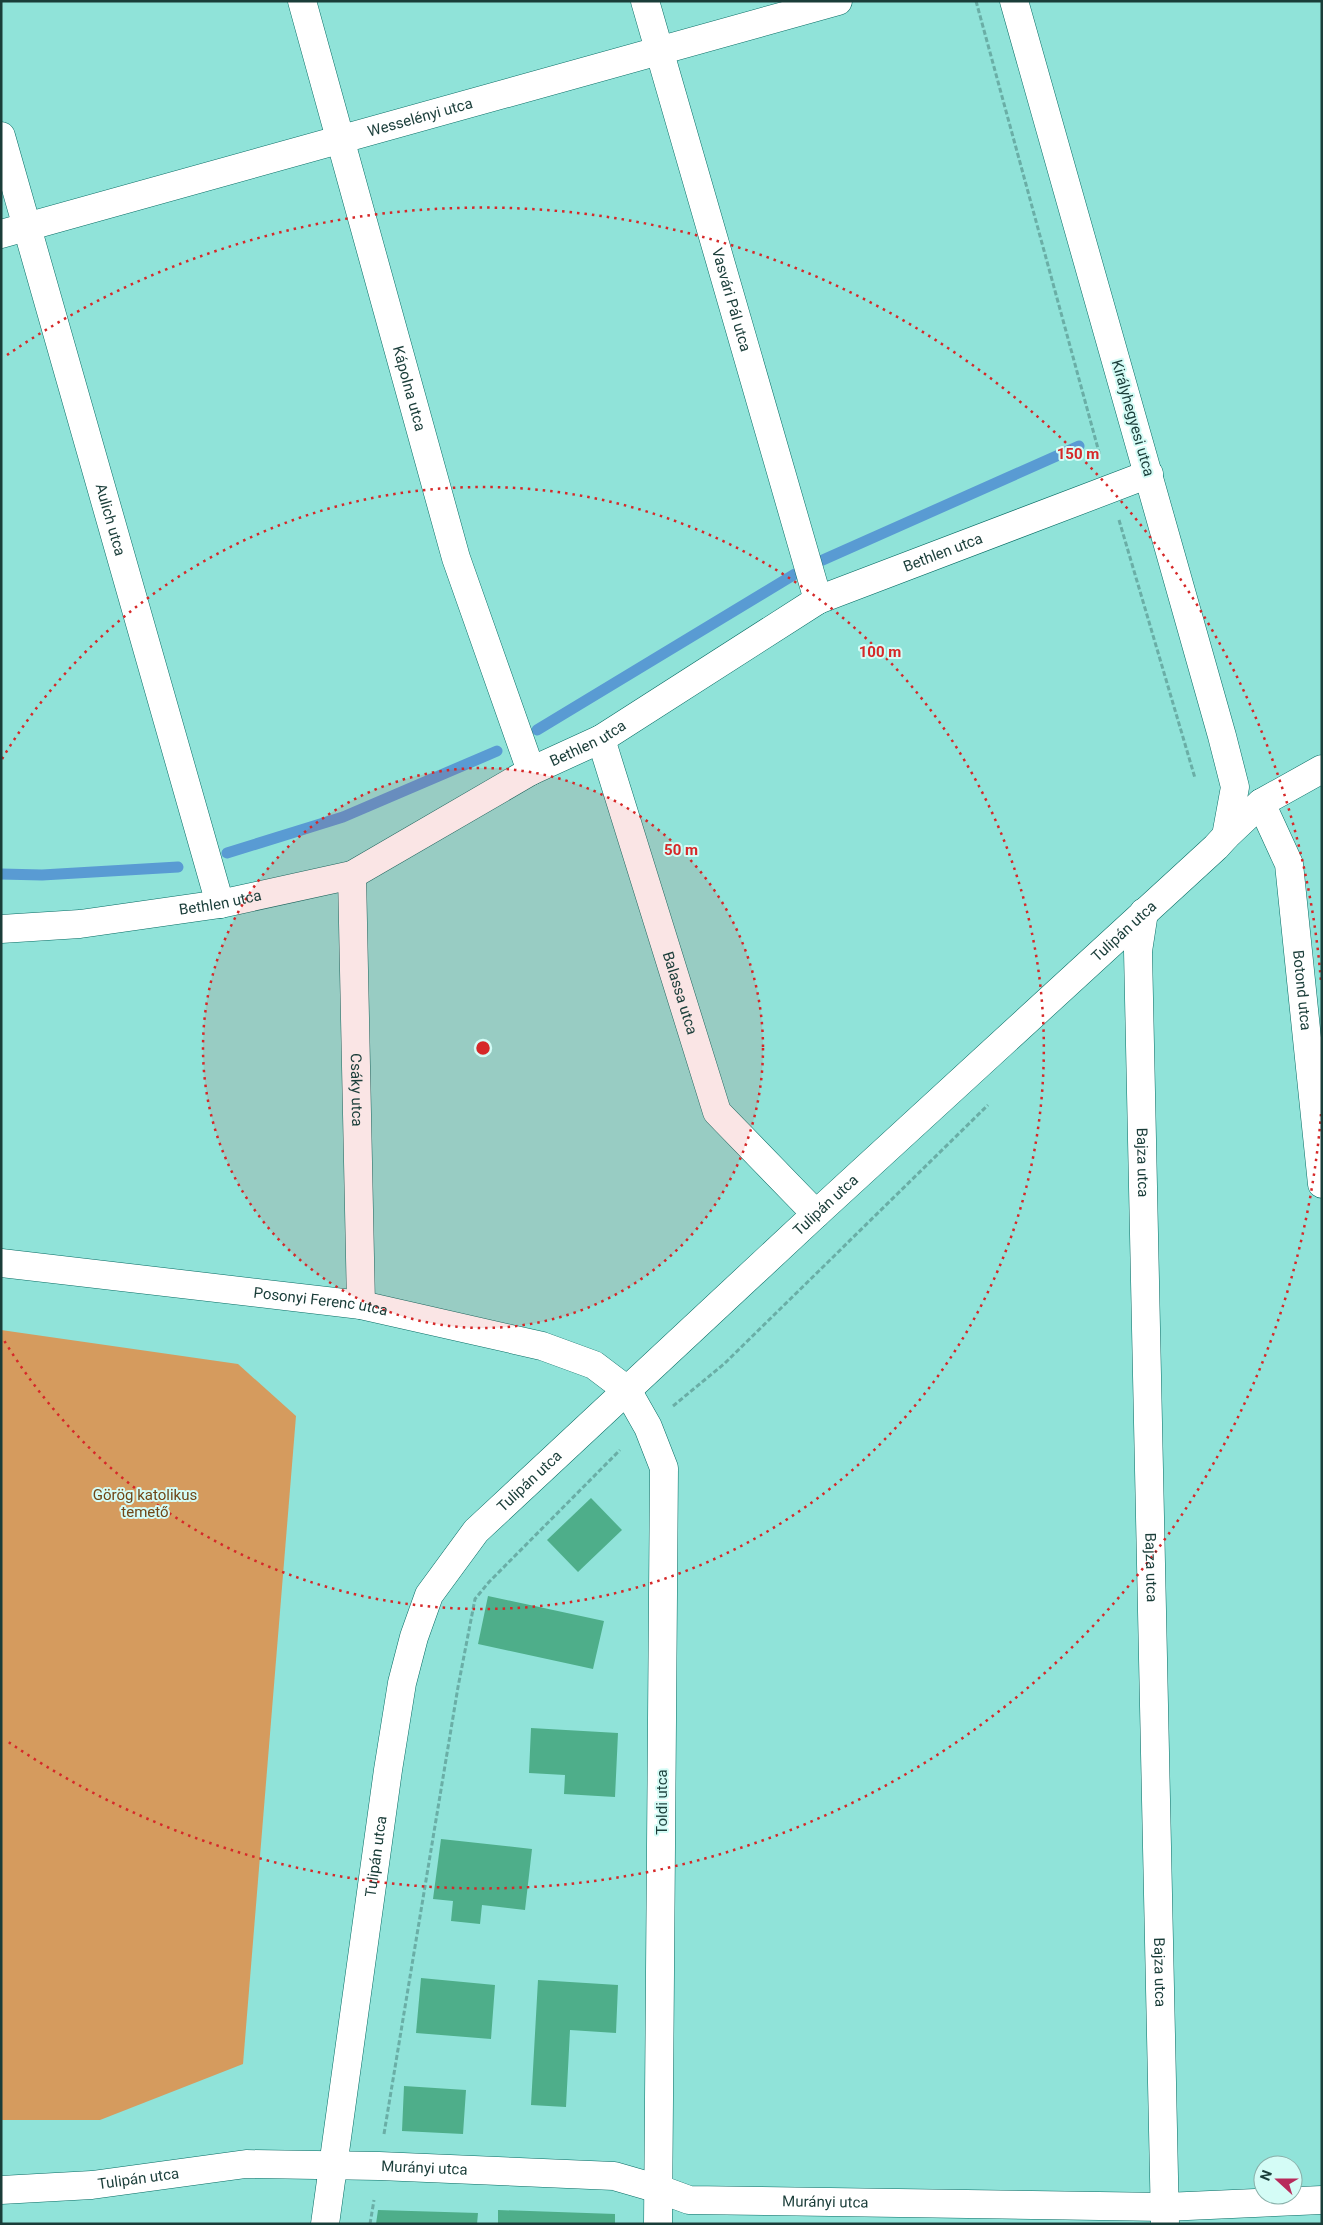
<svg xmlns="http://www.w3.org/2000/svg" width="1323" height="2225" viewBox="0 0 1323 2225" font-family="Roboto,sans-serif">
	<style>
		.green { fill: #d59b5e }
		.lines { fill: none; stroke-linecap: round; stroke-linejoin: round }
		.stream { stroke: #599bd3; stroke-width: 11 }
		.building { fill: #4eae8a }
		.minor-casing { stroke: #066c64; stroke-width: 29 }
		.secondary-casing { stroke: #066c64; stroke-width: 29 }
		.path { stroke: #6aaea6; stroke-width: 3; stroke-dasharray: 5 2.5; stroke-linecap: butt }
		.minor { stroke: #fff; stroke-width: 28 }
		.secondary { stroke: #fff; stroke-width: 28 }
		.ring { fill: none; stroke: #d62828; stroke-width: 2.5; stroke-dasharray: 2.5 5 }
		.labels { text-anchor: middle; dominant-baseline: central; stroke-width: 4; stroke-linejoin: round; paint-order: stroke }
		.street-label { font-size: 15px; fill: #1a3d39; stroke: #d4fcf6 }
		.park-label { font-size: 15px; fill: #6f4617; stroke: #d4fcf6 }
		.centre { fill: #d62828; stroke: #d4fcf6; stroke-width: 2.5 }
		.ring-label { font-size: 15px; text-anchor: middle; font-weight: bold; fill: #d62828; stroke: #d4fcf6; stroke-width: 4; stroke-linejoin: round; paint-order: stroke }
	</style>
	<rect width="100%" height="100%" fill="#90e3d9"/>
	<path class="green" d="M1 1330 238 1364 296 1416 243 2064 100 2120H1Z"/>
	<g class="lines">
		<path class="stream" d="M816 563 1079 446
			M537 730 795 574
			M227 853 343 817 497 751
			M1 874 42 875 178 867"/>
	</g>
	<path class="building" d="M591 1498 622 1530 578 1572 547 1540Z
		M488 1596 604 1621 593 1669 478 1644Z
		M531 1728 618 1733 615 1797 564 1794 565 1775 529 1773Z
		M441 1839 532 1849 525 1910 482 1905 480 1924 451 1921 453 1901 433 1899Z
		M421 1978 495 1985 491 2039 416 2033Z
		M538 1980 618 1985 616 2033 570 2030 566 2107 531 2105Z
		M404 2086 466 2090 463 2134 402 2131Z
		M378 2210 478 2213 477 2224H376Z
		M498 2210 615 2214V2224H498Z"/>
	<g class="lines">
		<defs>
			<g id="minor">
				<path id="s1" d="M302 1 456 558 531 771"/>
				<path id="s2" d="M645 1 818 600"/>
				<path id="s3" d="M1 136 220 904"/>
				<path id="s4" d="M1 234 838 1"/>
				<path id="s5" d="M601 739 717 1112 816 1214"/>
				<path id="s6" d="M1261 803 1289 864 1322 1184"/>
				<path d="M1226 836 1261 803 1322 769"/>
				<path id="s7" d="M352 875 361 1305"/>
				<path id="s8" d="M1144 912 1138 951 1165 2224"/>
				<path id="s9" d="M1 929 80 924 220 904 352 875 531 771 601 739 818 600 1149 474"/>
				<path id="s10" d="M1 1263 361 1305 542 1346 594 1365 627 1390 648 1427 664 1468 658 2224"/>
				<path id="s11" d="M1 2190 92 2185 246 2164 379 2166 614 2176 659 2189 689 2200 1165 2207 1322 2200"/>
			</g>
			<g id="secondary">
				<path id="s12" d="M325 2224 388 1770 402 1683 414 1637 429 1595 476 1531 816 1214 1216 847 1226 836 1235 787 1222 736 1014 1"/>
			</g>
		</defs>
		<use href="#minor" class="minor-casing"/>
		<use href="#secondary" class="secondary-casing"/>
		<path class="path" d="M976 1 1100 456
			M1119 520 1195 778
			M673 1406 724 1364 988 1105
			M384 2134 458 1687 475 1599 489 1582 620 1450
			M370 2224 374 2200"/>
		<use href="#minor" class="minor"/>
		<use href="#secondary" class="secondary"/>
	</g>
	<circle cx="483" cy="1048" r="280" fill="#d62828" fill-opacity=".12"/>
	<g class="ring">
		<circle cx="483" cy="1048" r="280"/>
		<path d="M2 759A561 561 0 1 1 2 1337"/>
		<path d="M1321 1114A841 841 0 0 1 7 1741M7 355A841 841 0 0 1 1321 982"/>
	</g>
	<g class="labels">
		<g class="street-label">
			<text stroke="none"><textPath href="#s4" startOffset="435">Wesselényi utca</textPath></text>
			<text stroke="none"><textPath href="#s2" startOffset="311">Vasvári Pál utca</textPath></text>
			<text stroke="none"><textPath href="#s1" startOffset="402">Kápolna utca</textPath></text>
			<text transform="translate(1133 418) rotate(74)">Királyhegyesi utca</text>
			<text stroke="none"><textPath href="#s3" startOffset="399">Aulich utca</textPath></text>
			<text stroke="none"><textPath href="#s9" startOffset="1031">Bethlen utca</textPath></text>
			<text stroke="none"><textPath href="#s9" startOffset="626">Bethlen utca</textPath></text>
			<text stroke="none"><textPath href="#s9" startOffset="221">Bethlen utca</textPath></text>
			<text stroke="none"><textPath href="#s12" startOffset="1601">Tulipán utca</textPath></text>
			<text stroke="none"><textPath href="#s6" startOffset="194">Botond utca</textPath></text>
			<text stroke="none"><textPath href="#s5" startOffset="266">Balassa utca</textPath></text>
			<text stroke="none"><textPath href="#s7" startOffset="215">Csáky utca</textPath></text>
			<text stroke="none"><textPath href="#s8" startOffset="251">Bajza utca</textPath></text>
			<text stroke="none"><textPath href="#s12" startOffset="1196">Tulipán utca</textPath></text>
			<text stroke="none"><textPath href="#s10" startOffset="322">Posonyi Ferenc utca</textPath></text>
			<text stroke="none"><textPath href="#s12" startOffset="791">Tulipán utca</textPath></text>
			<text stroke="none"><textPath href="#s8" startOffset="656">Bajza utca</textPath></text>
			<text transform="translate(662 1802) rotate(-90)">Toldi utca</text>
			<text stroke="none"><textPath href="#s12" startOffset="371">Tulipán utca</textPath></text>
			<text stroke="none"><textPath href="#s8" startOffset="1061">Bajza utca</textPath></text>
			<text stroke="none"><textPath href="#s11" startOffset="425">Murányi utca</textPath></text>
			<text stroke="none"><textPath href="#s11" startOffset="138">Tulipán utca</textPath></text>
			<text stroke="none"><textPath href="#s11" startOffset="830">Murányi utca</textPath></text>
		</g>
		<g class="park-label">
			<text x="145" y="1495">Görög katolikus<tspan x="145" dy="17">temető</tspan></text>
		</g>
	</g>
	<circle cx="483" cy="1048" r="8" class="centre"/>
	<g class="ring-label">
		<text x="1078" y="459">150 m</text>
		<text x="880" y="657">100 m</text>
		<text x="681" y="855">50 m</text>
	</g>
	<rect width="1323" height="2225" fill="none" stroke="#1a3d39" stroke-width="5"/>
	<g transform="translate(1278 2180) rotate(291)"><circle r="24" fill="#d4fcf6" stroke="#8ab0aa"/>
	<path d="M0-4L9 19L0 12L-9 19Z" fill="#b82a5b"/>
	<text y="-8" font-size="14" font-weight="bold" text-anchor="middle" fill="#1a3d39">N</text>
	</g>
</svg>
